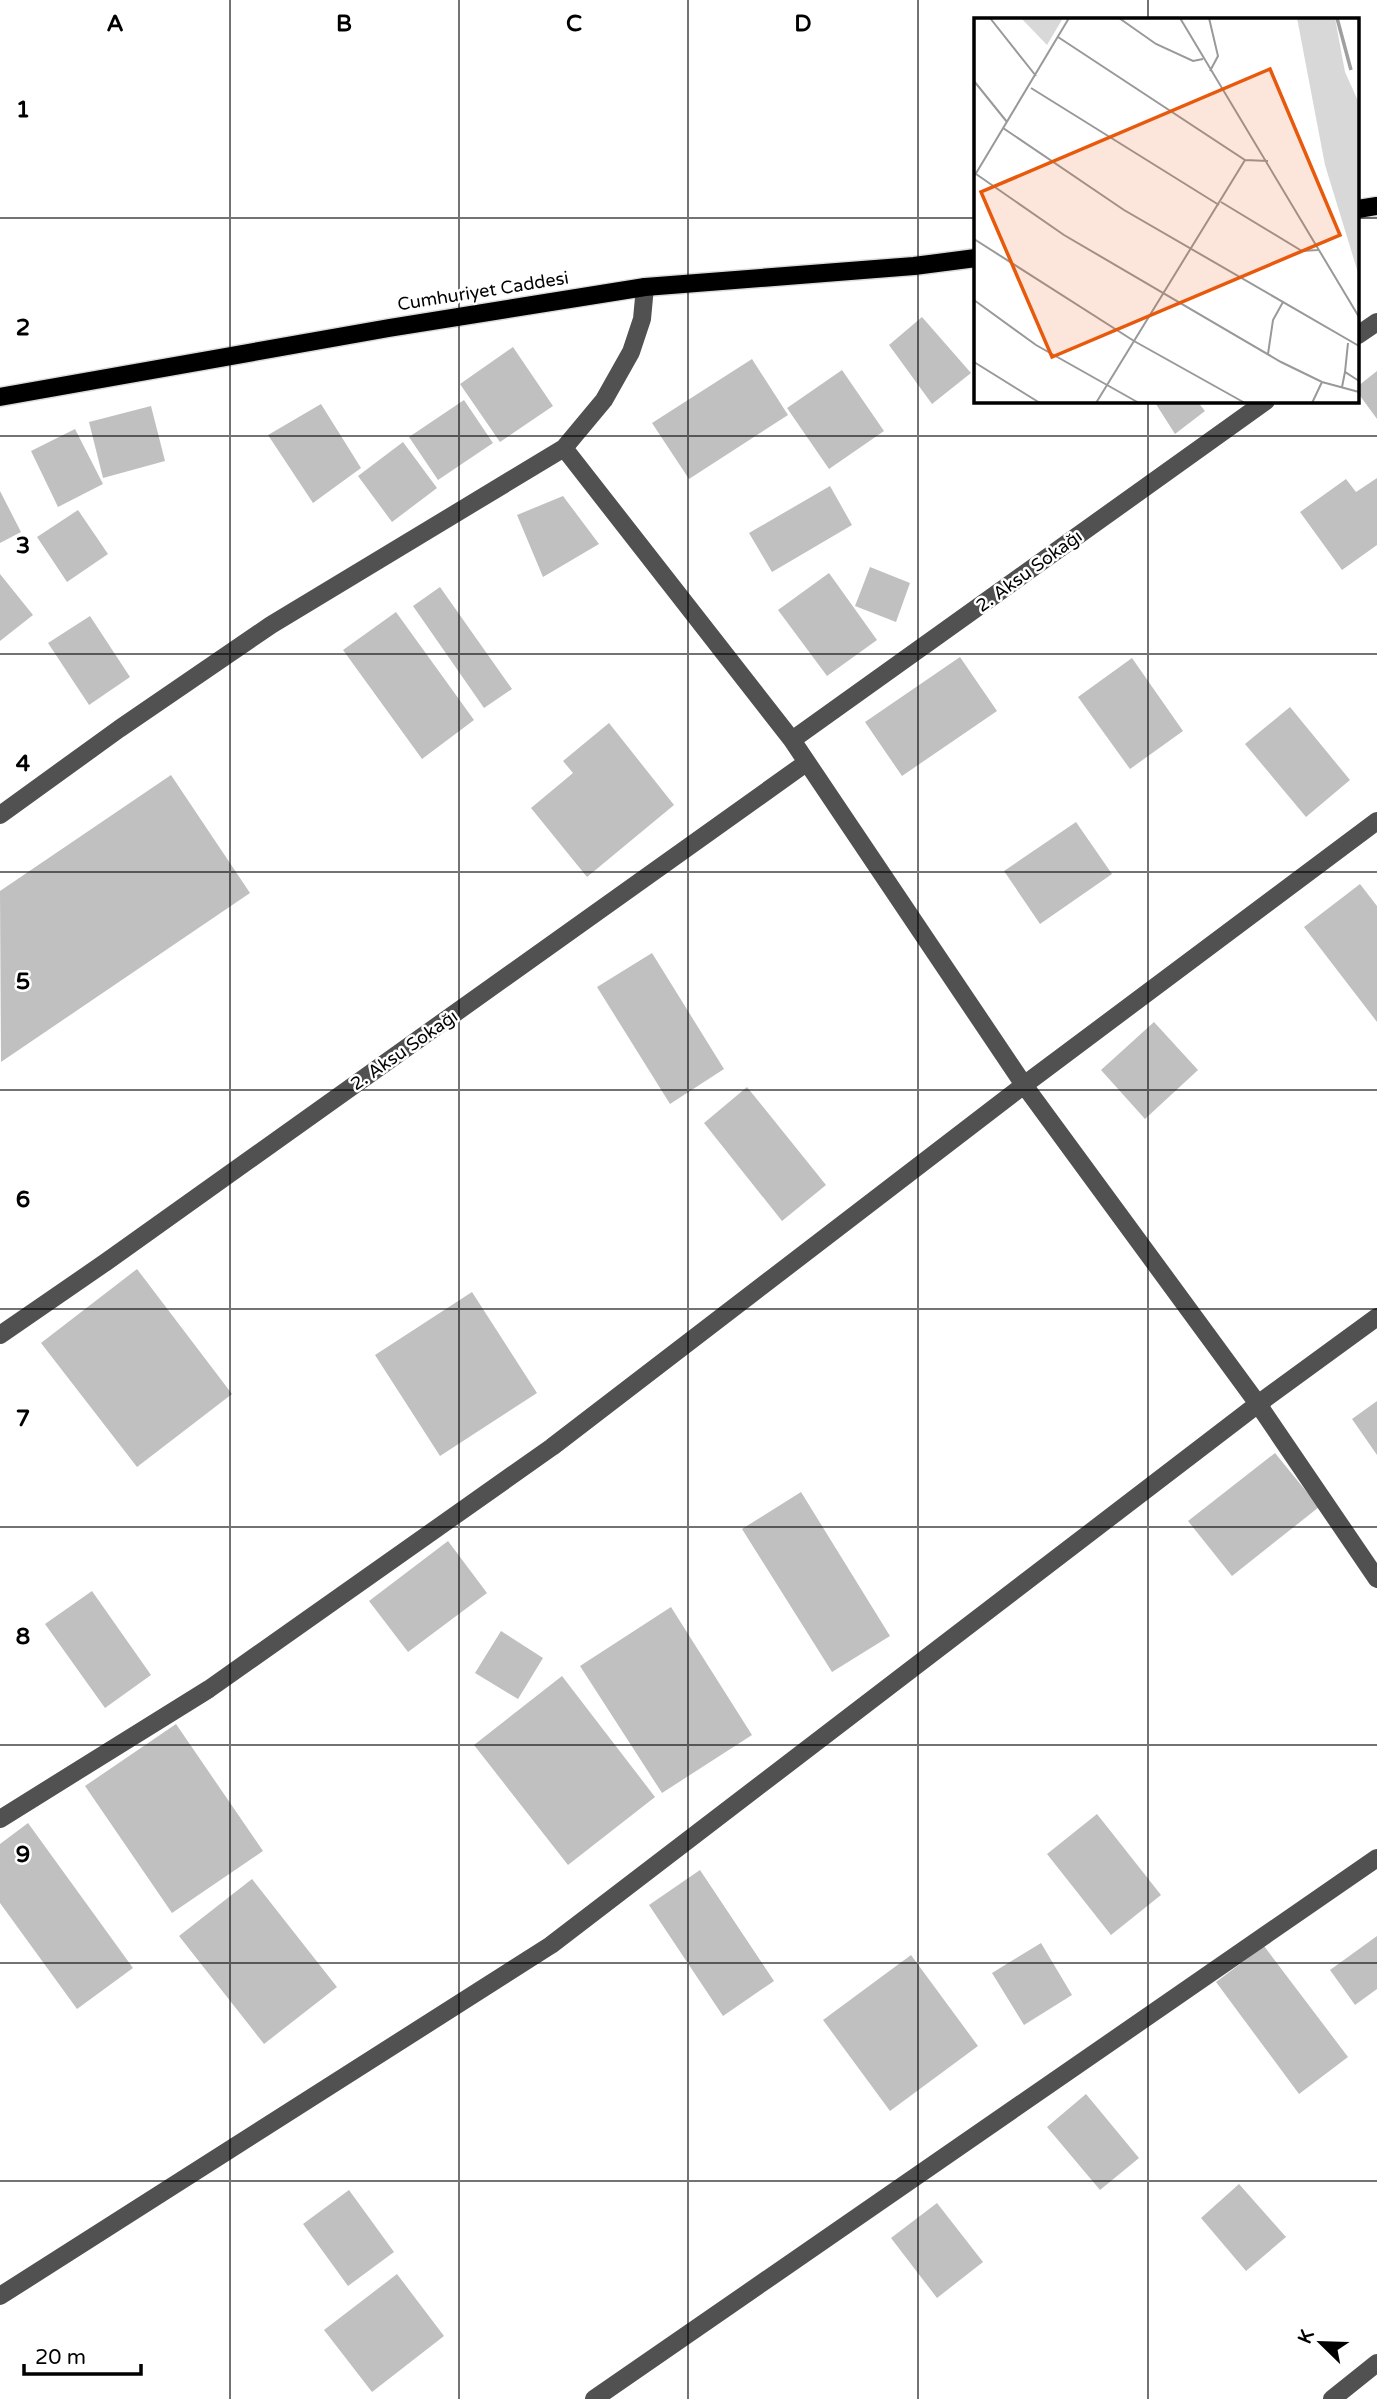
<svg xmlns="http://www.w3.org/2000/svg" width="1377" height="2399" viewBox="0 0 1377 2399" font-family="'Varela Round',sans-serif">
	<style>
		.building { fill: #c0c0c0 }
		.lines { fill: none; stroke-linecap: round; stroke-linejoin: round }
		.major-casing { stroke: #dbdbdb; stroke-width: 21 }
		.minor { stroke: #515151; stroke-width: 18 }
		.major { stroke: #000; stroke-width: 18 }
		.grid { fill: none; stroke: #000; stroke-width: 2; stroke-opacity: 0.55 }
		.labels { text-anchor: middle; dominant-baseline: central; stroke-width: 5; stroke-linejoin: round; paint-order: stroke }
		.street-label { font-size: 18px; fill: #000; stroke: #fff }
		.inset-river { fill: none; stroke: #9f9f9f; stroke-width: 3.5 }
		.inset-road { fill: none; stroke: #999; stroke-width: 2 }
		.view { fill: #e8590c; fill-opacity: 0.15; stroke: #e8590c; stroke-width: 3.5 }
		.inset-edge { fill: none; stroke: #000; stroke-width: 3.5 }
		.grid-label { font-size: 23px; text-anchor: middle; font-weight: bold; fill: #000; stroke: #fff; stroke-width: 5; stroke-linejoin: round; paint-order: stroke }
	</style>
	<rect width="100%" height="100%" fill="#fff"/>
	<path class="building" d="M922 317 971 373 932 404 889 345Z
		M513 347 553 406 500 442 460 384Z
		M752 359 788 415 689 479 652 423Z
		M842 370 884 431 829 469 787 408Z
		M1377 371V419L1358 393V386Z
		M464 400 493 443 438 480 409 437Z
		M1154 401H1197L1205 411 1175 434Z
		M321 404 361 468 313 503 268 435Z
		M151 406 165 461 103 478 89 422Z
		M75 429 103 484 58 507 31 451Z
		M403 442 437 488 392 522 358 476Z
		M1377 478V545L1342 570 1300 512 1346 479 1356 492Z
		M830 486 852 525 772 572 749 533Z
		M0 491 21 532 0 543Z
		M563 496 599 544 543 577 517 515Z
		M78 510 108 554 67 582 37 537Z
		M870 567 910 583 896 622 855 606Z
		M829 573 877 640 827 676 778 610Z
		M0 574 33 615 0 641Z
		M440 587 512 689 484 708 413 606Z
		M396 612 474 720 422 759 343 650Z
		M90 616 130 677 89 705 48 643Z
		M960 657 997 711 902 776 865 722Z
		M1132 658 1183 731 1130 769 1078 697Z
		M1290 707 1350 780 1306 817 1245 744Z
		M609 723 674 805 587 877 531 808 573 773 563 761Z
		M171 775 250 893 1 1062 0 891Z
		M1076 822 1112 874 1040 924 1004 871Z
		M1360 884 1377 906V1022L1304 927Z
		M652 953 724 1069 670 1104 597 987Z
		M1154 1022 1198 1070 1145 1119 1101 1070Z
		M747 1087 826 1185 782 1221 704 1123Z
		M137 1269 232 1394 137 1467 41 1343Z
		M472 1292 537 1393 440 1456 375 1355Z
		M1377 1401V1455L1352 1419Z
		M1275 1453 1319 1507 1232 1576 1188 1521Z
		M801 1492 890 1636 832 1672 742 1529Z
		M448 1541 487 1593 408 1652 369 1601Z
		M92 1591 151 1675 105 1708 45 1624Z
		M671 1607 752 1735 662 1793 580 1666Z
		M501 1631 543 1658 518 1699 475 1673Z
		M562 1676 655 1797 568 1865 474 1745Z
		M176 1724 263 1851 172 1913 85 1786Z
		M1097 1814 1161 1895 1111 1935 1047 1854Z
		M28 1823 133 1968 77 2009 0 1903V1844Z
		M700 1870 774 1981 723 2016 649 1905Z
		M252 1879 337 1987 264 2044 179 1936Z
		M1377 1936V1989L1355 2005 1330 1970Z
		M1041 1943 1072 1995 1024 2025 992 1973Z
		M1264 1946 1348 2057 1299 2094 1216 1982Z
		M911 1955 978 2046 890 2111 823 2020Z
		M1086 2094 1139 2158 1100 2190 1047 2127Z
		M1239 2184 1286 2237 1246 2271 1201 2218Z
		M349 2190 394 2252 348 2286 303 2224Z
		M937 2203 983 2262 937 2298 891 2238Z
		M397 2274 444 2336 372 2392 324 2330Z"/>
	<g class="lines">
		<defs>
			<path id="major" d="M1358 209 1377 206
				M0 397 389 328 645 287 914 266 976 258"/>
		</defs>
		<use href="#major" class="major-casing"/>
		<path class="minor" d="M1358 335 1377 322
			M564 448 792 740 1024 1085 1258 1404 1377 1579
			M792 740 1266 401
			M0 815 119 729 271 625 564 448 604 400 631 352 642 319 645 287
			M0 1335 106 1262 806 763
			M0 1819 209 1689 552 1447 1024 1085 1377 821
			M0 2296 551 1945 1258 1404 1377 1317
			M594 2399 1377 1858
			M1332 2399 1377 2363"/>
		<use href="#major" class="major"/>
	</g>
	<path class="grid" d="M230 0V2399M459 0V2399M688 0V2399M918 0V2399M1148 0V19M0 218H976M1358 218H1377M1148 401V2399M0 436H1377M0 654H1377M0 872H1377M0 1090H1377M0 1309H1377M0 1527H1377M0 1745H1377M0 1963H1377M0 2181H1377"/>
	<g class="labels">
		<g class="street-label">
			<text transform="translate(483 291) rotate(-9)">Cumhuriyet Caddesi</text>
			<text transform="translate(1029 571) rotate(-36)">2. Aksu Sokağı</text>
			<text transform="translate(404 1050) rotate(-35)">2. Aksu Sokağı</text>
		</g>
	</g>
	<g transform="translate(974 18)">
		<rect width="385" height="385" fill="#fff"/>
		<path d="M47 0H89L73 27ZM323 0H361L371 54 385 85V258L351 147Z" fill="#d8d8d8"/>
		<path class="inset-river" d="M363 0 377 52"/>
		<path class="inset-road" d="M16 0 62 58M145 0 182 26 219 43 229 41M206 0 385 299M235 0 244 38 236 53M84 19 271 142 294 143M0 63 33 104M57 70 245 187M29 110 150 192 385 328M2 156 90 217 307 344 348 364 385 374M1 157 95 0M247 184 328 233 344 232M0 221 160 323 271 385M0 282 62 327 165 385M294 336 299 302 309 284M0 344 66 385M371 354 374 325M368 369 371 354 385 363M122 385 271 142M338 385 348 364"/>
		<path class="view" d="M296 51 366 217 78 339 7 174Z"/>
		<rect width="385" height="385" class="inset-edge"/>
	</g>
	<g class="grid-label">
		<text x="115" y="31">A</text>
		<text x="344" y="31">B</text>
		<text x="574" y="31">C</text>
		<text x="803" y="31">D</text>
		<text x="23" y="117">1</text>
		<text x="23" y="335">2</text>
		<text x="23" y="553">3</text>
		<text x="23" y="771">4</text>
		<text x="23" y="989">5</text>
		<text x="23" y="1207">6</text>
		<text x="23" y="1426">7</text>
		<text x="23" y="1644">8</text>
		<text x="23" y="1862">9</text>
	</g>
	<g transform="translate(1321 2343) rotate(293)" stroke="#ffffff" stroke-width="5" paint-order="stroke">
	<path d="M0-5L12 26L0 18L-12 26Z" fill="#000000"/>
	<text y="-10" font-size="19" font-weight="bold" text-anchor="middle" fill="#000000">K</text>
	</g>
	<path d="M24 2364v10h117v-10" fill="none" stroke="#000000" stroke-width="3.5"/>
	<text x="35" y="2364" font-size="21" fill="#000000" stroke="#ffffff" stroke-width="5" paint-order="stroke">20 m</text>
</svg>
